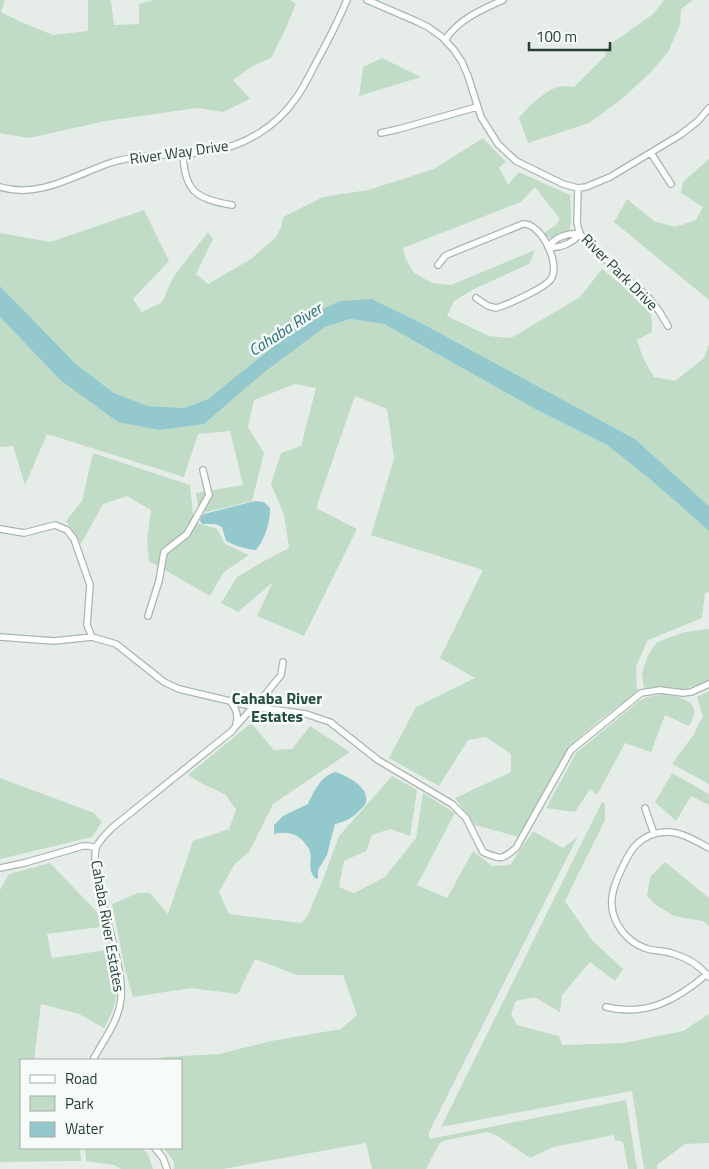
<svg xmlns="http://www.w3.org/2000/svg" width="709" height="1169" viewBox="0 0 709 1169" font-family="'Titillium Web',sans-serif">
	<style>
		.green { fill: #c1dcc6 }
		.water { fill: #93c9cd }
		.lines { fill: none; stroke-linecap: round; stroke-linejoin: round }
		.minor-casing { stroke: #a9b5af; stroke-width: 8 }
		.minor { stroke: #fff; stroke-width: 5.5 }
		.labels { text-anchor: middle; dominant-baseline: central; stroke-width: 5; stroke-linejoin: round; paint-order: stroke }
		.street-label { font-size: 15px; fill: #263e35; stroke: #f6faf8 }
		.water-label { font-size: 16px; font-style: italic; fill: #256e75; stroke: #f6faf8 }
		.neighbourhood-label { font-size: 16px; font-weight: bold; fill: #234e40; stroke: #f6faf8 }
	</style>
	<rect width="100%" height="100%" fill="#e6ede9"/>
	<path class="green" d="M0 0H5L1 12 21 22 53 35 88 31V0H111L114 25 139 24V4L154 0H290L296 4 285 30 271 58 251 67 233 80 250 99 223 112 197 108 106 121 29 138 0 133Z
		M664 0H693L681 9 680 25 668 52 651 72 623 98 589 123 528 143 519 118C528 107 547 87 563 86 566 86 571 87 574 87L605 56 608 46 653 14Z
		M382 58 421 77 359 96 363 67Z
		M483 138 506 162 499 167 508 185 519 172 570 195 571 216 570 230 552 238 547 237 544 233 557 224 560 219 535 187 521 202 403 248 405 257 414 273 432 283 451 285 535 250 529 264 474 289 454 301 447 316 489 336 511 338 580 297 602 269 649 307 652 321V332L637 340 643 358 654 377 675 381 704 358 709 344V506L635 439 425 325 372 299 316 312 208 399 184 408 148 406 114 393 76 364 0 286V233L50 242 144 210 169 261 133 299 142 312 162 302 174 276 208 232 213 239 196 274 208 284 251 259 276 237 281 227 283 217 323 197 368 190 434 169Z
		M709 159V300L614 222 627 199 654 221 675 227 696 220 703 207 681 193 683 182Z
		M0 317 60 380 204 424 262 374 325 327 350 319 384 324 535 409 607 445 651 480 709 531V592L705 593 702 618 648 640 636 666 637 693 597 722 569 747 519 837 475 825 455 798 511 772V754L486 737 468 740 439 786 389 758 416 707 475 678 440 658 483 570 371 535 394 459 387 409 355 396 316 508 357 529 304 636 257 616 273 582 238 612 221 603 237 577 266 560 289 548 284 515 271 484 281 453 301 446 316 388 295 384 254 400 248 427 264 453 252 501 199 514 196 493 243 485 230 431 198 434 184 477 47 434 25 485 13 446 0 447Z
		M93 453 190 485 194 522 217 529 225 544 249 555 224 572 210 596 149 561 147 540 151 510 127 496 103 504 81 544 66 521 82 501Z
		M709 629V680L697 685 681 690 660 687 644 688 642 673 648 655 657 642 685 632Z
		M709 691V784L672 764 694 734 703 716 697 697Z
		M664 694C684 698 704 702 689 726L665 715 651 752 625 743 597 795 590 789 575 812 546 808 576 753 639 701 647 697Z
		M251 723 274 750 292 749 310 726 350 752 273 804 249 852 234 865 219 892 229 914 301 923 307 917 324 877 339 836 392 776 417 790 410 836 390 829 372 835 366 851 344 861 339 887 354 893 385 877 416 838 423 793 455 813 417 885 447 898 473 851 492 866 510 865 533 831 563 848 578 836 429 1132V1139L626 1100 637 1169H628L623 1142 615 1140 614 1135 553 1147 530 1158 496 1135 487 1132 443 1141 439 1144 426 1169H372L366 1143 223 1169H174V1162L164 1148H181V1060H152L163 1057 219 1054 271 1041 341 1029 357 1015 343 975H297L255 959 238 994 191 988 133 997 125 970 112 904 138 893H150L168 914 193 841 229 829 236 810 226 795 199 782 188 775Z
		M672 773 709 794V805L691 796 676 821 655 802Z
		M0 778 94 813 102 822 92 837 0 859Z
		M602 802 605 804V820L565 901 592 940 623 969 615 981 590 962 562 995 560 1012 534 997 516 1001 511 1014 517 1025 559 1036 562 1045 624 1043 683 1031 709 1014V1143L685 1144 657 1165V1169H644L632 1091 441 1127Z
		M665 862 709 898V926L703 921 674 916 656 905 647 896 650 877Z
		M50 863 98 913 100 927 47 934 52 958 107 950C110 959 118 990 116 998 114 1009 109 1019 104 1028L79 1014 41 1004 34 1060H21V1148H80L81 1161 0 1162V890L9 874Z
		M85 1148H142L148 1154 153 1169H121L114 1165 86 1161Z"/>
	<path class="water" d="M0 286 76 364 114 393 148 406 184 408 208 399 316 312 340 301 372 299 425 325 635 439 709 506V531L651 480 607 445 535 409 384 324 350 319 325 327 262 374 204 424 159 430 118 422 60 380 0 317Z
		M255 501 264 502 270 508C270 524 265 538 256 550 245 549 236 546 226 541L222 527 215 524H202L200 521 201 517 204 514Z
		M336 772C347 776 369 787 366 801 366 805 362 808 359 811 352 818 345 822 335 824L327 855 318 870V878L316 879C305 868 314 859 309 849 308 847 305 844 304 842 297 833 285 831 274 834V825L283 816 308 804C313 793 322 774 336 772Z"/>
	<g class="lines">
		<defs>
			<path id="minor" d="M367 0 418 22 428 27 442 37 454 50 462 62 468 76 481 117 498 144 516 161 563 184 578 188 586 187 610 177 680 135 698 121 709 108
				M445 40C459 19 481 10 503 0
				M381 133 399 129 477 107
				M183 153C184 191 196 199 232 205
				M651 153 671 184
				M0 187C40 199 76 174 113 162 145 153 179 156 211 151 245 146 277 126 296 98 304 87 310 74 317 61 328 41 338 21 347 0
				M578 188 577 223 580 234 591 247 647 296 659 311 668 326
				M548 247C560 249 572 243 580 234
				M548 247C556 237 568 233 580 234
				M438 265 445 256 449 254 523 224C542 223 561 265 551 279 545 288 507 305 496 308L488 306 476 298
				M0 529 24 533 55 525 67 530 74 539 90 585 87 625 92 637
				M148 616 159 581 164 552 187 534 209 495 203 470
				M0 637 54 641 92 637 116 644 164 682 179 689 255 707 306 714 330 722 378 760 452 804 466 818 483 852C500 859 501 861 516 848L571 750 641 693 660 690 683 693 691 692 709 684
				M230 701C236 708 239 715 236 724
				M255 707 281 675 283 662
				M645 808 654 834
				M709 848C696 841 682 832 667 832 655 832 644 837 636 845 630 851 627 858 624 864 615 882 607 900 615 919 621 933 633 945 648 949 656 951 666 951 674 954 688 958 700 966 709 977
				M0 868 24 863 83 846H89L96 848
				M606 1007C646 1017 677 1000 707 974
				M93 1060C103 1040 119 1022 121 998 122 985 120 973 117 960 112 935 104 911 99 886 96 874 93 860 96 848 99 840 107 833 113 827L232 731 236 726 253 707
				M155 1148 163 1158 167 1169"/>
		</defs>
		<use href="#minor" class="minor-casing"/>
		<use href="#minor" class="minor"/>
	</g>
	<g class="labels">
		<g class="street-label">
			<text transform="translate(179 152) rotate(-8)">River Way Drive</text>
			<text transform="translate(620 272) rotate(45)">River Park Drive</text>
			<text transform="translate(108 926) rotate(80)">Cahaba River Estates</text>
		</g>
		<g class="water-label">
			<text transform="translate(285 329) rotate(-33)">Cahaba River</text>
		</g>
		<g class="neighbourhood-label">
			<text x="277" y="698">Cahaba River<tspan x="277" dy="18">Estates</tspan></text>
		</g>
	</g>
	<rect x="20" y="1059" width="162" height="90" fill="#f6faf8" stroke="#a3afaa"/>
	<rect x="30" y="1075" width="25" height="8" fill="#ffffff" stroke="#a3afaa"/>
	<text x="65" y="1084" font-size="15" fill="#263e35">Road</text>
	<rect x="30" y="1096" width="25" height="15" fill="#c1dcc6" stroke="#a3afaa"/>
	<text x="65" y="1109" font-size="15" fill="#263e35">Park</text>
	<rect x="30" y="1122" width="25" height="15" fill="#93c9cd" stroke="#a3afaa"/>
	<text x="65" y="1134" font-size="15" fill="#263e35">Water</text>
	<path d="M529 42v8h81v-8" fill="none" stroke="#263e35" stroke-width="2.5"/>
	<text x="536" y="42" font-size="15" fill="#263e35" stroke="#f6faf8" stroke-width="4" paint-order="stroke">100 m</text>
</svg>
